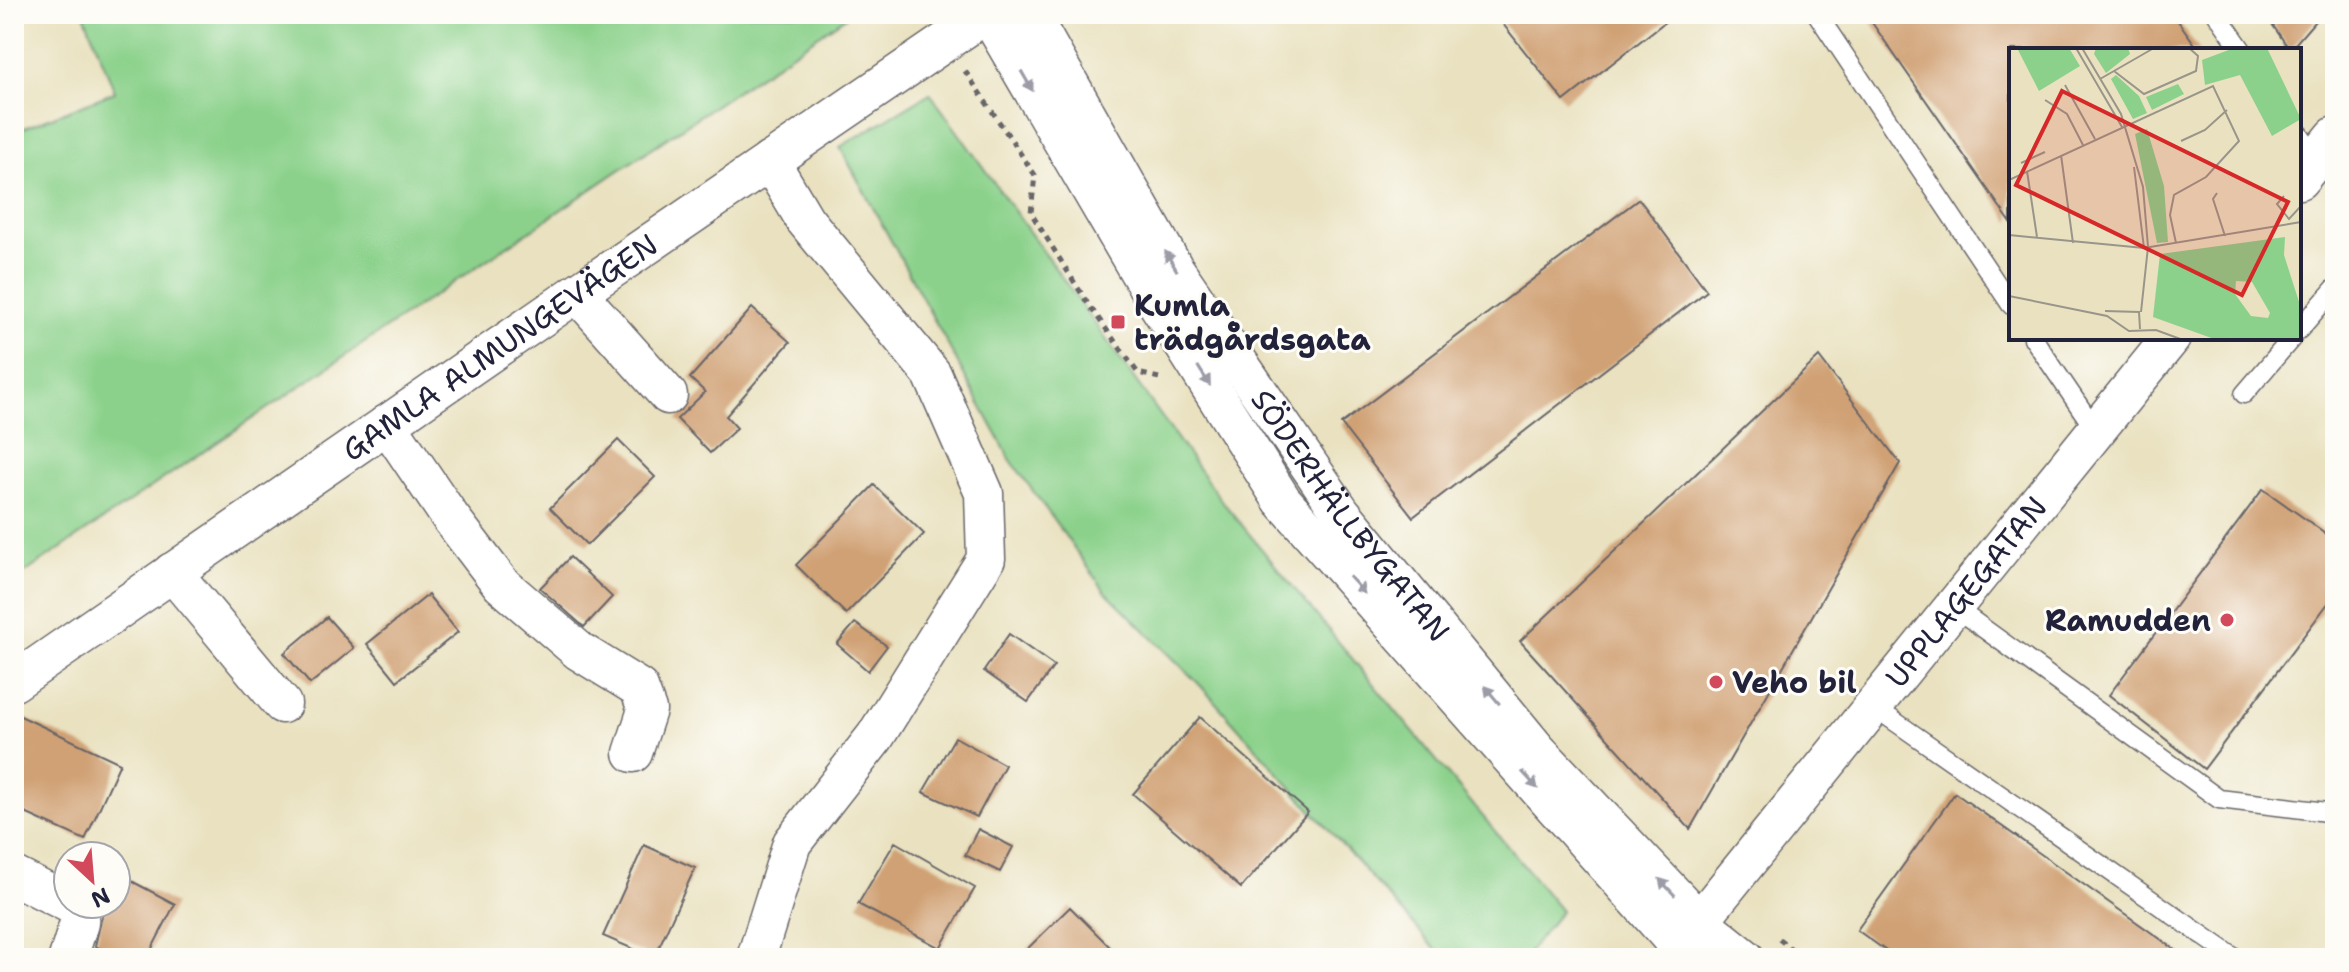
<svg xmlns="http://www.w3.org/2000/svg" width="2349" height="972" viewBox="0 0 2349 972" font-family="'Shantell Sans',sans-serif">
	<style>
		.green { fill: #8bd18b; stroke: #567a63; stroke-width: 2 }
		.building { fill: #d0a174 }
		.lines { fill: none; stroke-linecap: round; stroke-linejoin: round }
		.service-casing { stroke: #686569; stroke-width: 21 }
		.minor-casing { stroke: #686569; stroke-width: 41 }
		.path { stroke: #686569; stroke-width: 5; stroke-dasharray: 6 6; stroke-linecap: butt }
		.service { stroke: #fff; stroke-width: 18 }
		.minor { stroke: #fff; stroke-width: 38 }
		.oneway { fill: #9c9ca7 }
		.poi-dot { fill: #d1495b; stroke: #fdfcf7; stroke-width: 3 }
		.labels { text-anchor: middle; dominant-baseline: central; stroke-width: 6; stroke-linejoin: round; paint-order: stroke }
		.poi-label { font-size: 30px; font-weight: bold; fill: #22223b; stroke: #fdfcf7; text-anchor: start }
		.street-label { font-size: 30px; fill: #22223b; stroke: #fdfcf7 }
		.inset-road { fill: none; stroke: #99958a; stroke-width: 2 }
		.view { fill: #d62828; fill-opacity: 0.15; stroke: #d62828; stroke-width: 4 }
		.inset-edge { fill: none; stroke: #22223b; stroke-width: 4 }
	</style>
	<rect width="100%" height="100%" fill="#fdfcf7"/>
	<filter id="ink" filterUnits="userSpaceOnUse"><feTurbulence type="fractalNoise" baseFrequency=".0125" numOctaves="2"/><feDisplacementMap in="SourceGraphic" scale="16" xChannelSelector="R" yChannelSelector="G"/><feConvolveMatrix kernelMatrix="1 2 1 2 8 2 1 2 1" color-interpolation-filters="sRGB"/></filter>
	<filter id="wash" filterUnits="userSpaceOnUse"><feTurbulence type="fractalNoise" baseFrequency=".006" numOctaves="4" result="noise"/><feDisplacementMap in="SourceGraphic" scale="32" xChannelSelector="R" yChannelSelector="G"/><feGaussianBlur stdDeviation="1.8" result="paint"/><feColorMatrix in="noise" values="0 0 0 0 0 0 0 0 0 0 0 0 0 0 0 0 0 1.4 0 .05"/><feComposite in="paint" operator="in"/></filter>
	<g filter="url(#wash)">
		<rect width="100%" height="100%" fill="#e9e1bf"/>
		<path class="green" d="M84 14H850L14 580V132L115 92Z
			M930 93 1221 500 1561 911 1524 958H1443L1200 685 1105 591 1010 459 840 147Z"/>
		<g id="blocks">
			<path class="building" d="M1495 14H1675L1564 101Z
				M1866 14H2173L2199 50H2011V223Z
				M2265 14H2321L2290 50Z
				M1639 199 1707 291 1413 517 1341 424Z
				M752 308 790 342 726 416 737 428 710 453 677 419 705 392 690 378Z
				M1819 357 1900 463 1690 829 1520 641Z
				M618 440 655 477 587 545 550 508Z
				M874 485 924 534 846 614 796 565Z
				M2263 489 2335 540V594L2204 769 2109 695Z
				M570 557 612 597 584 627 540 588Z
				M428 595 458 632 397 681 367 644Z
				M327 617 354 648 310 684 284 653Z
				M855 623 887 646 868 671 837 644Z
				M1009 634 1054 666 1028 702 984 671Z
				M14 713 120 763 85 840 14 808Z
				M1200 717 1308 812 1241 888 1133 794Z
				M955 737 1005 765 977 817 923 792Z
				M1955 793 2187 958H1896L1857 930Z
				M978 829 1013 847 1000 872 965 855Z
				M895 842 975 888 940 948 858 904Z
				M644 845 695 868 654 958 603 936Z
				M122 876 175 904 147 958H118L95 946 102 916 108 904H116V888Z
				M1070 907 1121 958H1018Z"/>
		</g>
	</g>
	<g filter="url(#ink)">
		<use href="#blocks" fill-opacity="0" stroke="#686569" stroke-width="2"/>
		<g class="lines">
			<defs>
				<path id="service" d="M1817 14 2011 305
					M2217 14 2242 50
					M2299 133 2317 159
					M2299 330 2335 288
					M2033 338 2096 431
					M2244 394 2292 338
					M1954 607 2219 799 2335 813
					M1874 707 2235 958"/>
				<g id="minor">
					<path d="M988 14 1157 303 1282 500 1679 947 1692 958"/>
					<path id="s1" d="M1030 14 1174 268 1341 512 1537 750 1700 922 1745 958"/>
					<path d="M2299 180 2335 136"/>
					<path d="M577 293 668 395"/>
					<path d="M387 424 450 517 501 584 579 651 639 688 647 710 633 753"/>
					<path d="M172 572 282 704"/>
					<path id="s2" d="M14 682 577 293 986 14"/>
					<path d="M14 876 68 903"/>
					<path id="s3" d="M1684 940 2171 338"/>
					<path d="M68 958 79 923 80 908 71 904"/>
					<path d="M756 958 792 843 875 737 986 559 984 493 932 374 805 220 770 161"/>
				</g>
			</defs>
			<use href="#service" class="service-casing"/>
			<use href="#minor" class="minor-casing"/>
			<path class="path" d="M965 71 1035 175 1031 213 1088 304 1138 373 1159 378
				M1779 939 1803 958"/>
			<use href="#service" class="service"/>
			<use href="#minor" class="minor"/>
		</g>
		<defs><path id="oneway-solid" d="M-6-.8H1V-3.2L6.5 0L1 3.2V.8H-6Z" transform="scale(2)"/></defs>
		<g class="oneway">
			<use href="#oneway-solid" transform="translate(1027 81) rotate(60)"/>
			<use href="#oneway-solid" transform="translate(1171 261) rotate(-121)"/>
			<use href="#oneway-solid" transform="translate(1204 376) rotate(58)"/>
			<use href="#oneway-solid" transform="translate(1357 585) rotate(48)"/>
			<use href="#oneway-solid" transform="translate(1492 695) rotate(-130)"/>
			<use href="#oneway-solid" transform="translate(1530 780) rotate(48)"/>
			<use href="#oneway-solid" transform="translate(1667 887) rotate(-133)"/>
		</g>
	</g>
	<g class="poi-dot">
		<rect x="1110" y="314" width="16" height="16" rx="4"/>
		<circle cx="2227" cy="620" r="8"/>
		<circle cx="1716" cy="682" r="8"/>
	</g>
	<g class="labels">
		<g class="poi-label">
			<text x="1134" y="305">Kumla<tspan x="1134" dy="34">trädgårdsgata</tspan></text>
			<text x="2211" y="620" text-anchor="end">Ramudden</text>
			<text x="1732" y="682">Veho bil</text>
		</g>
		<g class="street-label">
			<text stroke="none"><textPath href="#s2" startOffset="590">GAMLA ALMUNGEVÄGEN</textPath></text>
			<text stroke="none"><textPath href="#s1" startOffset="596">SÖDERHÄLLBYGATAN</textPath></text>
			<text stroke="none"><textPath href="#s3" startOffset="448">UPPLAGEGATAN</textPath></text>
		</g>
	</g>
	<g transform="translate(2009 48)">
		<rect width="292" height="292" fill="#e9e1bf"/>
		<path d="M8 0H60L71 18 30 43ZM87 0H119L121 6 97 25 85 6ZM225 0H258L292 71 263 88 231 27 196 37 193 12ZM107 27 130 48 138 65 124 71 102 31ZM169 36 175 46 143 62 137 49ZM138 81 155 138 159 194 148 195 126 86ZM276 189 275 207 292 260V292H208L144 269 151 206ZM227 233 243 234 261 265 259 270 242 268 226 246Z" fill="#8bd18b" fill-rule="evenodd"/>
		<path class="inset-road" d="M67 0 113 79M73 0 112 66 134 139 139 199 132 264M105 23 135 46 187 23 189 8 180 0M91 31 145 0M56 37 86 91M36 52 58 66 74 97M172 93 196 82 218 62M52 107 64 195M12 115 36 104M125 119 135 200M18 123 28 189M0 132 204 38 230 93 197 129 165 147 161 167 167 195M208 145 204 151 216 188M275 148 268 156 280 171 292 158M0 187 135 200 292 174M0 248 98 268 120 283 147 282 174 292M96 263 130 264 131 281"/>
		<path class="view" d="M53 43 279 154 233 247 7 137Z"/>
		<rect width="292" height="292" class="inset-edge"/>
	</g>
	<rect width="2349" height="972" fill="none" stroke="#fdfcf7" stroke-width="48"/>
	<g transform="translate(92 880) rotate(154)"><circle r="38" fill="#fdfcf7" stroke="#a5a5ac" stroke-width="2"/>
	<path d="M0-6L14 30L0 20L-14 30Z" fill="#d1495b"/>
	<text y="-12" font-size="22" font-weight="bold" text-anchor="middle" fill="#22223b">N</text>
	</g>
</svg>
